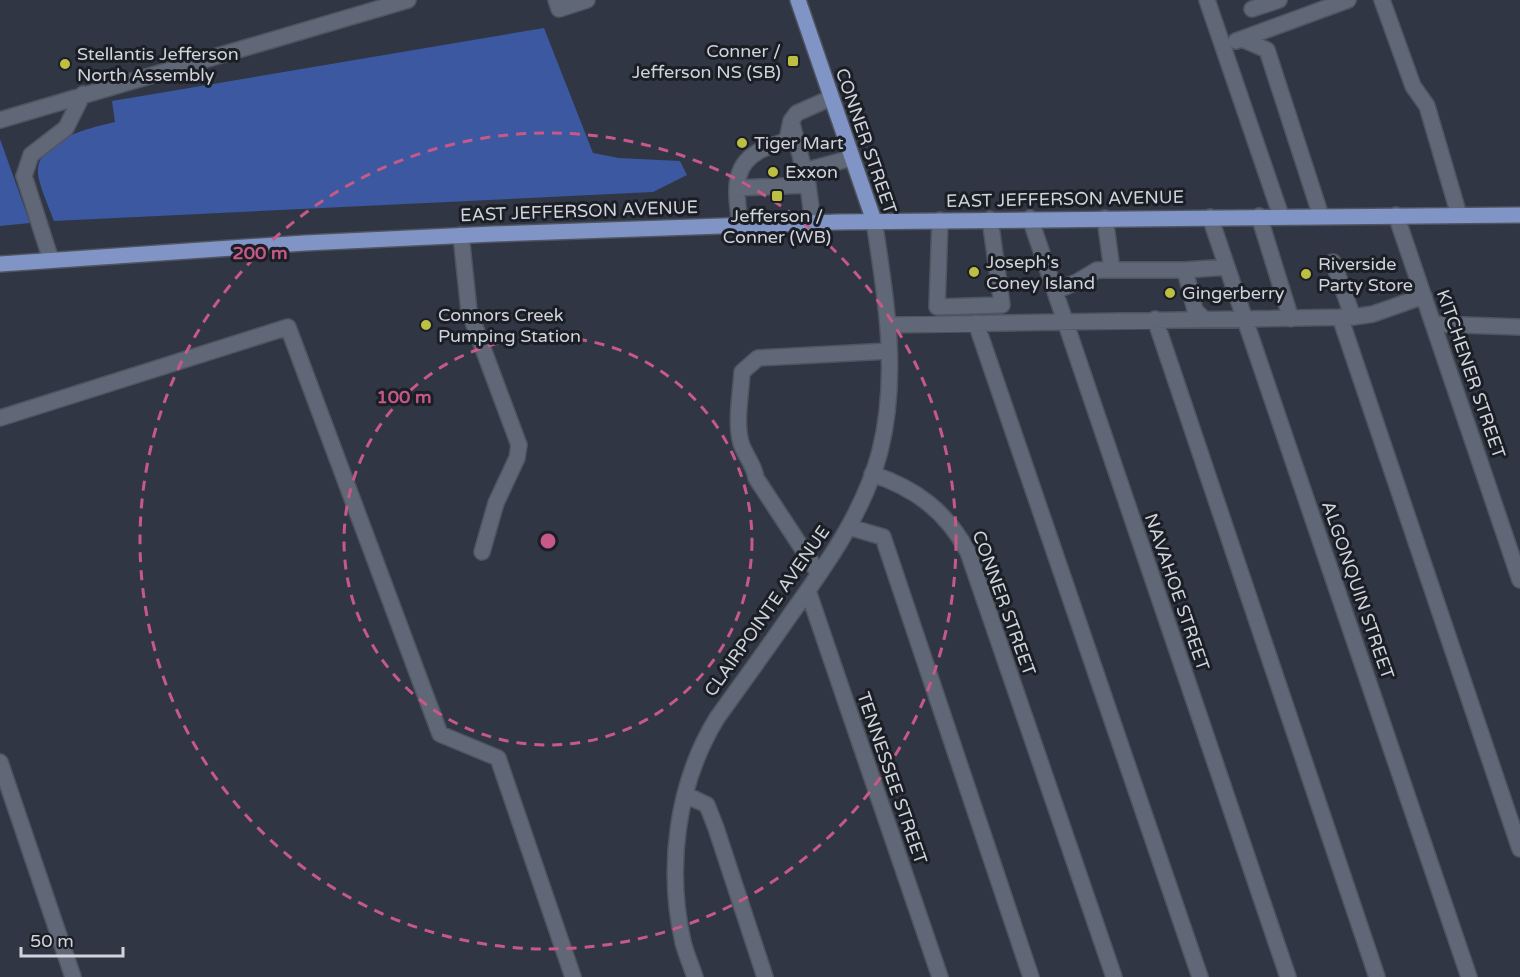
<svg xmlns="http://www.w3.org/2000/svg" width="1520" height="977" viewBox="0 0 1520 977" font-family="'Varela Round',sans-serif">
	<style>
		.green { fill: #3b58a0 }
		.lines { fill: none; stroke-linecap: round; stroke-linejoin: round }
		.minor-casing { stroke: #4f545f; stroke-width: 18 }
		.major-casing { stroke: #4f545f; stroke-width: 18 }
		.minor { stroke: #606776; stroke-width: 15 }
		.major { stroke: #8095c6; stroke-width: 15 }
		.ring { fill: none; stroke: #c75988; stroke-width: 3; stroke-dasharray: 10 8 }
		.poi-dot { fill: #bdbf43; stroke: #1b1e24; stroke-width: 2 }
		.labels { text-anchor: middle; dominant-baseline: central; stroke-width: 6; stroke-linejoin: round; paint-order: stroke }
		.poi-label { font-size: 18px; fill: #cfd3dc; stroke: #1b1e24; text-anchor: start }
		.street-label { font-size: 18px; fill: #cfd3dc; stroke: #1b1e24 }
		.centre { fill: #c75988; stroke: #1b1e24; stroke-width: 3 }
		.ring-label { font-size: 18px; text-anchor: middle; font-weight: bold; fill: #c75988; stroke: #1b1e24; stroke-width: 6; stroke-linejoin: round; paint-order: stroke }
	</style>
	<rect width="100%" height="100%" fill="#303644"/>
	<path class="green" d="M544 28 593 153 619 158 680 161 687 175 653 192 54 221C50 210 38 183 38 172 38 139 90 128 115 122L112 101Z
		M0 139 30 223 0 226Z"/>
	<g class="lines">
		<defs>
			<path id="minor" d="M556 0 559 9 587 0
				M1207 0 1281 216
				M1382 0 1413 86 1427 106 1459 215
				M1252 9 1279 0
				M1242 39 1267 50 1321 216
				M1236 41 1348 0
				M0 120 408 0
				M792 124 808 185
				M804 171 852 158
				M737 188 808 185 813 223
				M1396 215 1520 580
				M1259 216 1291 319
				M1210 217 1469 977
				M1030 218 1288 977
				M1105 218 1112 270
				M940 220 937 307 1002 305 990 219
				M740 225C737 196 729 166 761 150 769 146 779 144 787 140L791 121 797 113 831 98
				M461 235 469 311 519 445 517 458 496 503 482 552
				M51 260 24 176 31 155 66 128 83 94
				M1333 262 1353 317
				M1185 270 1227 267
				M1055 291 1077 282 1097 270H1185L1195 310 1204 319
				M1340 317 1520 849
				M1155 319 1377 977
				M976 323 1200 977
				M1433 324 1520 327
				M888 325 1353 317 1373 314 1424 296
				M0 418 288 327 440 734 498 758 573 977
				M872 474C915 488 946 511 968 552L1114 977
				M849 527 883 537 1031 977
				M819 574 756 478C754 464 745 456 741 443 735 421 741 394 742 372L758 358 889 351
				M808 591 940 977
				M0 762 73 977
				M686 795 707 805 716 828 765 977
				M695 977C691 965 686 954 683 942 666 867 677 783 717 718 742 683 767 649 791 614 827 564 864 512 880 451 899 376 886 296 874 221"/>
			<path id="major" d="M798 0 874 221
				M0 264 305 243 493 234 838 222 1520 215"/>
		</defs>
		<use href="#minor" class="minor-casing"/>
		<use href="#major" class="major-casing"/>
		<use href="#minor" class="minor"/>
		<use href="#major" class="major"/>
	</g>
	<g class="ring">
		<circle cx="548" cy="541" r="204"/>
		<circle cx="548" cy="541" r="408"/>
	</g>
	<g class="poi-dot">
		<rect x="787" y="55" width="12" height="12" rx="3"/>
		<circle cx="65" cy="64" r="6"/>
		<circle cx="742" cy="143" r="6"/>
		<circle cx="773" cy="172" r="6"/>
		<rect x="771" y="190" width="12" height="12" rx="3"/>
		<circle cx="974" cy="272" r="6"/>
		<circle cx="1306" cy="274" r="6"/>
		<circle cx="1170" cy="293" r="6"/>
		<circle cx="426" cy="325" r="6"/>
	</g>
	<g class="labels">
		<g class="poi-label">
			<text x="781" y="51" text-anchor="end">Conner /<tspan x="781" dy="21">Jefferson NS (SB)</tspan></text>
			<text x="77" y="54">Stellantis Jefferson<tspan x="77" dy="21">North Assembly</tspan></text>
			<text x="754" y="143">Tiger Mart</text>
			<text x="785" y="172">Exxon</text>
			<text x="777" y="216" text-anchor="middle">Jefferson /<tspan x="777" dy="21">Conner (WB)</tspan></text>
			<text x="986" y="262">Joseph's<tspan x="986" dy="21">Coney Island</tspan></text>
			<text x="1318" y="264">Riverside<tspan x="1318" dy="21">Party Store</tspan></text>
			<text x="1182" y="293">Gingerberry</text>
			<text x="438" y="315">Connors Creek<tspan x="438" dy="21">Pumping Station</tspan></text>
		</g>
		<g class="street-label">
			<text transform="translate(866 141) rotate(71)">CONNER STREET</text>
			<text transform="translate(1065 199) rotate(-1)">EAST JEFFERSON AVENUE</text>
			<text transform="translate(579 211) rotate(-2)">EAST JEFFERSON AVENUE</text>
			<text transform="translate(1471 374) rotate(71)">KITCHENER STREET</text>
			<text transform="translate(1358 590) rotate(71)">ALGONQUIN STREET</text>
			<text transform="translate(1177 592) rotate(71)">NAVAHOE STREET</text>
			<text transform="translate(1004 603) rotate(70)">CONNER STREET</text>
			<text transform="translate(767 611) rotate(-55)">CLAIRPOINTE AVENUE</text>
			<text transform="translate(892 778) rotate(71)">TENNESSEE STREET</text>
		</g>
	</g>
	<circle cx="548" cy="541" r="9" class="centre"/>
	<g class="ring-label">
		<text x="260" y="259">200 m</text>
		<text x="404" y="403">100 m</text>
	</g>
	<path d="M21 947v9h102v-9" fill="none" stroke="#cfd3dc" stroke-width="3"/>
	<text x="30" y="947" font-size="18" fill="#cfd3dc" stroke="#1b1e24" stroke-width="4.5" paint-order="stroke">50 m</text>
</svg>
